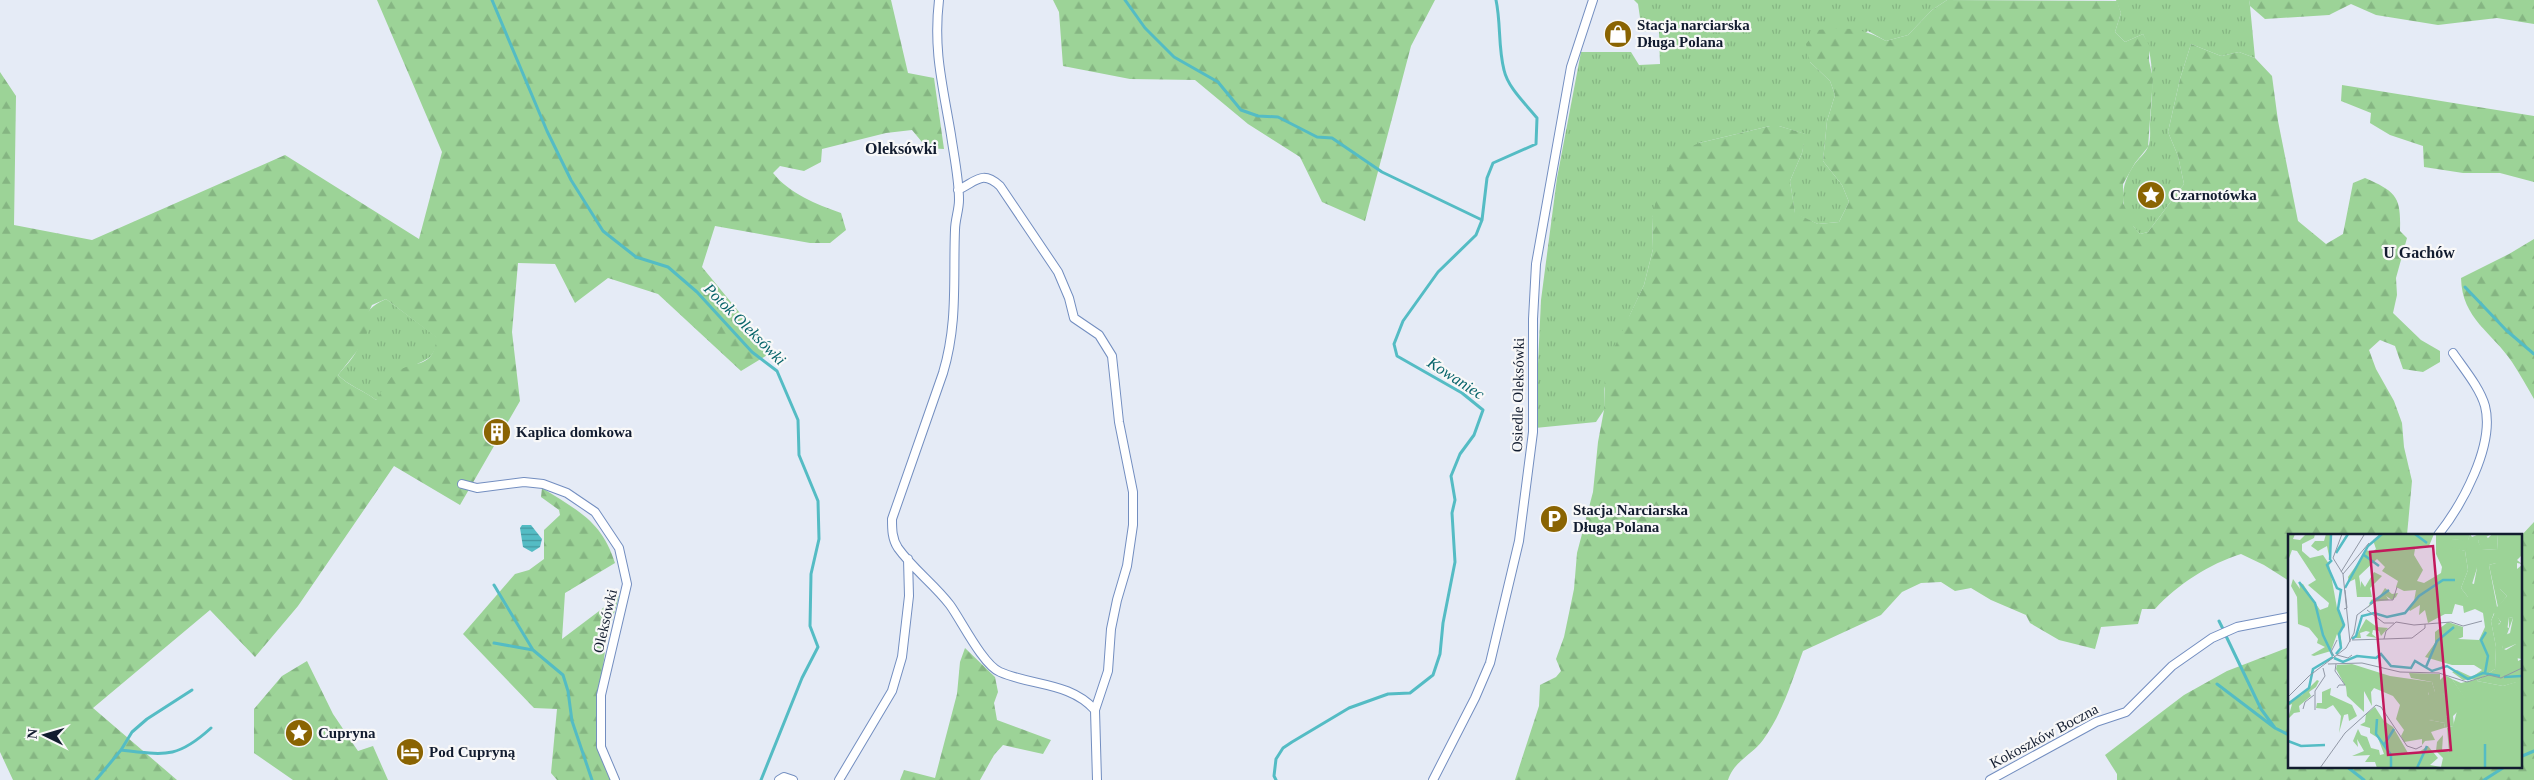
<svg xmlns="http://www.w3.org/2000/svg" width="2534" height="780" viewBox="0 0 2534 780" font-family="'Times New Roman',serif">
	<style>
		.grass { fill: url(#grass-tufts) }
		.forest { fill: url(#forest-firs); fill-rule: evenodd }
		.water { fill: url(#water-rules) }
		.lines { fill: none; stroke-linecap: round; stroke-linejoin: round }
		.stream { stroke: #54bcc4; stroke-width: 3 }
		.street-casing { stroke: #738ec0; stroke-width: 10 }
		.street { stroke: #fff; stroke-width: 8 }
		.labels { text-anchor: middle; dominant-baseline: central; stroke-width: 4.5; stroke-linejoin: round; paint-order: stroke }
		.poi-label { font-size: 15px; font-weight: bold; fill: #121c2f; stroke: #f8f8f8; text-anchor: start }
		.street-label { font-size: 15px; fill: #121c2f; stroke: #f8f8f8 }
		.neighbourhood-label { font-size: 16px; font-weight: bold; fill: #121c2f; stroke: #f8f8f8 }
		.water-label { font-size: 16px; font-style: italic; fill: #066369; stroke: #f8f8f8 }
		.inset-river { fill: none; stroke: #54bcc4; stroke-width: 2.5 }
		.inset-road { fill: none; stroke: #9198a6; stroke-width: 1 }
		.view { fill: #c2185b; fill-opacity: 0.15; stroke: #c2185b; stroke-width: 2.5 }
		.inset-edge { fill: none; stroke: #121c2f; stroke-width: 2.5 }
	</style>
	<defs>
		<pattern id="grass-tufts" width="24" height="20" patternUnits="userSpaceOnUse" patternTransform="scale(1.25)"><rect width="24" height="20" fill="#9cd397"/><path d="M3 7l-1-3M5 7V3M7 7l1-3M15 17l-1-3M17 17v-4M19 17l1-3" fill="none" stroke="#85b582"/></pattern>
		<pattern id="forest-firs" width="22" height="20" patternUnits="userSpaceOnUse" patternTransform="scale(1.25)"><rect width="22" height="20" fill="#9cd397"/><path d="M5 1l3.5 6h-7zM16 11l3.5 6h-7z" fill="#85b582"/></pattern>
		<pattern id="water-rules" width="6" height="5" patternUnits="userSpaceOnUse" patternTransform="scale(1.25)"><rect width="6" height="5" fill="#54bcc4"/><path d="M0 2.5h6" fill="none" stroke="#4498a0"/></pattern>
	</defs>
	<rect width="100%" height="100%" fill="#e5ebf6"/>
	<path class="grass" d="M1634 0H1947L1932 10 1908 35 1886 41 1868 31 1810 62 1830 81 1835 95 1827 121 1823 161 1842 185 1849 202 1839 222 1818 224 1795 214 1790 181 1802 153 1805 134 1779 126H1770L1699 143 1652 217 1653 249 1644 285 1630 315 1604 389V410L1596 422 1535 428 1541 300 1557 178 1581 52H1631L1639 65 1660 64 1659 32 1642 31 1638 4Z
		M2116 0H2249L2250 6 2255 58 2239 52 2221 56 2191 44 2180 79 2168 132 2178 156 2184 184 2148 232 2140 234C2119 212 2118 189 2134 165 2138 159 2146 153 2148 147 2151 141 2150 130 2150 124 2152 96 2156 59 2143 34L2125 42 2115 32 2121 13Z
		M386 299 438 338C433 363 426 357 411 368 399 378 387 390 376 400 363 390 349 386 338 375 344 367 353 359 357 350 368 326 356 312 386 299Z"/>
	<path class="forest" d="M377 0H891L908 73 934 78 944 149 927 148 912 130 886 133 822 149 821 162 804 171 780 166 773 173C790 194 816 204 841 213L846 230 830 243H810L715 226 702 267 772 352 741 371 658 294 608 278 575 303 555 264 518 263 512 332 520 401 460 505 394 466 298 606 255 657 210 610 93 708 177 780H13L0 752V72L16 96 14 225 92 240 285 155 419 239 442 152ZM386 299 437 338C432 370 417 359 398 371 389 377 382 391 376 400 362 389 350 387 338 375L357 351 370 326 365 320 372 305Z
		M1053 0H1435L1411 46 1365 221 1322 202 1300 157 1248 124 1195 80 1130 79 1063 66 1059 12Z
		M1947 0 2117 1 2121 13 2115 32 2125 42 2143 34 2149 45V61L2153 78 2148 147 2135 163 2123 184V203L2134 227 2140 234 2148 232 2184 184 2178 156 2168 132 2180 79 2191 44 2221 56 2239 52 2255 58 2272 76 2278 121 2298 221 2326 244 2343 234 2353 183 2365 178C2397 192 2401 197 2400 231L2407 238 2396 278 2397 295 2393 313 2421 340 2440 351V362L2423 372 2403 369 2395 346 2380 340 2369 350 2376 369 2394 401 2402 423 2404 447 2412 481 2407 535H2289V581L2264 565 2241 554C2209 564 2178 584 2155 609H2142L2138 624 2101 627 2095 649 2059 640 2030 623 2026 615 1991 600 1971 588 1955 591 1941 582 1921 583 1902 592 1881 615 1803 651C1792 681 1782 714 1763 740 1752 755 1734 761 1728 780H1515L1539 706 1540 685 1556 677 1561 671 1556 659 1564 637 1574 589 1577 553 1593 492 1598 442 1604 410 1605 367 1644 285 1653 249 1652 217 1660 184 1675 154 1699 143 1770 126H1779L1806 134 1802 153 1790 181 1795 213 1818 224 1839 222 1849 202 1842 185 1823 161 1827 121 1835 95 1830 81 1810 62 1806 44 1817 30C1845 27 1861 27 1886 41L1908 35 1932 10Z
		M2249 0H2534V24L2497 18 2438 25 2376 15 2351 4 2329 15 2265 19 2250 6Z
		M2342 85 2534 116V182L2500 173H2463L2424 167 2423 146 2390 135 2370 123 2371 113 2341 101Z
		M2534 239V399C2527 387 2520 374 2512 362 2492 332 2462 319 2461 278L2509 254Z
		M542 488C577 510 602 521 615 563L565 593 562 639 619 596 606 642 596 727 613 780H557L551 773 557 709 534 708 463 634 515 574 529 570 544 559V530L560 515 559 510 541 497Z
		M2534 522V780H2117V774L2105 755 2184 695 2227 671 2289 647V766H2520V537Z
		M965 648 995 677 998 692 994 703 997 720 1051 740 1043 754 1003 745 994 755 980 780H900L904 770 935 778 957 694 960 662Z
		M307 661 333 714 358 751 373 746 388 780H293L254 753V709L282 676Z"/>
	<path class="water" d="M522 525H531L542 539 540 547 532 552 523 547 520 528Z"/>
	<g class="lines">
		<path class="stream" d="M492 0 547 131 571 180 603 231 636 257 668 267 697 292 752 352 777 371 798 420 799 455 818 501 819 539 811 574 810 626 818 647 802 678 761 780
			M1125 0 1145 28 1174 57 1218 82 1241 110 1258 116 1278 117 1317 137 1332 138 1382 172 1482 220
			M2465 287 2506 330 2534 354
			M494 585 533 650 563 675 568 691 572 721 592 780
			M2219 621 2223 629
			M2226 636 2261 709 2275 728
			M494 643 533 650
			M2217 684 2275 728 2289 735
			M121 750C165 755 177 759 211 728
			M2520 757 2534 751
			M2346 766 2364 780
			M96 780 121 750 132 732 147 719 192 690
			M1276 780 1274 776 1276 759 1283 748 1292 742 1349 708 1388 694 1410 693 1433 675 1440 654 1443 623 1455 562 1452 513 1455 500 1451 476 1460 454 1474 435 1483 410 1462 393 1397 356 1394 344 1403 321 1438 272 1476 235 1482 220 1487 178 1493 163 1536 144 1537 118C1526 104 1508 88 1504 70 1498 47 1501 23 1496 0
			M2484 780 2506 766"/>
		<defs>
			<path id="street" d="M939 0C933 51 943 86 951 135 954 156 959 179 959 200 959 210 955 220 955 230 953 280 958 323 943 373L892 519C892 529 892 539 898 548 913 569 935 585 950 605 961 620 983 665 1000 672 1032 686 1070 682 1095 710L1097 780
				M958 190C977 181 982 170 1000 186L1058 272 1069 298 1074 318 1099 335 1112 356 1119 422 1133 492V525L1127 566 1117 600 1111 629 1108 671 1095 710
				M462 484 477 488 524 482 543 484 567 493 595 512 619 548 627 584 601 695V747L615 780
				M2438 535C2462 505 2495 445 2485 406 2480 388 2464 369 2453 353
				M779 780 784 777 793 780
				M839 780 892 691 902 657 909 596 908 559
				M1433 780 1475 698 1490 663 1519 541 1533 432V319L1536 264 1571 67 1593 0
				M1990 780 2096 722 2126 712 2172 666 2212 638 2237 627 2289 617"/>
		</defs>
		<use href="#street" class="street-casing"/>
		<use href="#street" class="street"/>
	</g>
	<defs>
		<symbol id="shop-disc" viewBox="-11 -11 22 22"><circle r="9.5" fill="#8a6402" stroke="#f8f8f8"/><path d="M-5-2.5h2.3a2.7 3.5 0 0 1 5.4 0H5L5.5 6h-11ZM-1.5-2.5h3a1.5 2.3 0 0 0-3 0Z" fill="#fff"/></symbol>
		<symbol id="sight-disc" viewBox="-11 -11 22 22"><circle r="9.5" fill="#8a6402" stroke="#f8f8f8"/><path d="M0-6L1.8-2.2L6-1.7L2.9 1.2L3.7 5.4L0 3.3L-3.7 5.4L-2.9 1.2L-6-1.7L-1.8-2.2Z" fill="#fff"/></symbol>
		<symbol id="building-disc" viewBox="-11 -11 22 22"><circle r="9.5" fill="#8a6402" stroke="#f8f8f8"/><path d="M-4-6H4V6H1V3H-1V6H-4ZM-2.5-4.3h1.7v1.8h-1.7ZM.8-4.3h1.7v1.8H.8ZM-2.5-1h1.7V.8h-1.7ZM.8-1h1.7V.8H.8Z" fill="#fff"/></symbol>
		<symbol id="parking-disc" viewBox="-11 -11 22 22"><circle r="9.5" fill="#8a6402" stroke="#f8f8f8"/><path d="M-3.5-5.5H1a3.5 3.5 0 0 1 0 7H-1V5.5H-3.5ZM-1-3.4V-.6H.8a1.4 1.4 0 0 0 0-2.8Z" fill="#fff"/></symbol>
		<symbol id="hotel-disc" viewBox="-11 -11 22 22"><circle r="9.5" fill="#8a6402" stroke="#f8f8f8"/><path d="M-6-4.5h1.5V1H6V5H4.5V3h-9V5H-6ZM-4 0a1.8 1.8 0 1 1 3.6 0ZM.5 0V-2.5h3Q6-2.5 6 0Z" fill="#fff"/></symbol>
	</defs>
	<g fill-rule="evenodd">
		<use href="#shop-disc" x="1602" y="18" width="32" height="32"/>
		<use href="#sight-disc" x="2135" y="179" width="32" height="32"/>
		<use href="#building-disc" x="481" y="416" width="32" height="32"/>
		<use href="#parking-disc" x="1538" y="503" width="32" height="32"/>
		<use href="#sight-disc" x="283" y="717" width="32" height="32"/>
		<use href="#hotel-disc" x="394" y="736" width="32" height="32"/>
	</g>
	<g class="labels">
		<g class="poi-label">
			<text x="1637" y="25">Stacja narciarska<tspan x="1637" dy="17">Długa Polana</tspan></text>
			<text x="2170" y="195">Czarnotówka</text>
			<text x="516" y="432">Kaplica domkowa</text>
			<text x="1573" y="510">Stacja Narciarska<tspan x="1573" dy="17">Długa Polana</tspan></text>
			<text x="318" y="733">Cupryna</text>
			<text x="429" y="752">Pod Cupryną</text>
		</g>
		<g class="street-label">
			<text transform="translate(1518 395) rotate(-89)">Osiedle Oleksówki</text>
			<text transform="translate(605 621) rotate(-77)">Oleksówki</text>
			<text transform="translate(2044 736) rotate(-28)">Kokoszków Boczna</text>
		</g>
		<g class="neighbourhood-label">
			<text x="901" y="148">Oleksówki</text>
			<text x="2419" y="252">U Gachów</text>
		</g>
		<g class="water-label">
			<text transform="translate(745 324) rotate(45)">Potok Oleksówki</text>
			<text transform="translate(1456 378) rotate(33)">Kowaniec</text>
		</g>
	</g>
	<g transform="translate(2288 534)">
		<rect width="234" height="234" fill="#e5ebf6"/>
		<path d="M182 0 184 3 191 0 192 3 182 12 189 34 180 63 173 54 180 36 177 17 163 14 164 5 180 6ZM204 0H210L209 16 193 15 190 7 197 1 200 4ZM208 29 212 55 219 62 210 73 201 31ZM207 78 213 89 210 90 221 94V83L225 84 214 114 218 116 228 110 230 127 234 125V141L229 148 215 152 189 147 207 135 208 113 203 87ZM121 139 152 140V146L157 141 164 145 180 168 165 182 166 192 156 194 157 189 141 186 160 182 155 159 140 162 141 158H147L144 148 123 144Z" fill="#9cd397"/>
		<path d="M0 0H7L5 5 12 6 18 0H27L26 4 14 10V17L22 24 35 21 41 30 49 74 57 93 52 97 54 112 49 100 43 117 26 122 23 121 37 113 29 109 30 105 21 94 10 90 9 63 3 52 5 45 12 55 11 49 15 50 32 76 40 73 41 69 20 51 28 46 9 17 4 16 0 27ZM38 0H44L41 22 39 12 30 17 23 12 27 7H36ZM92 0H146L141 12 127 15 126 21 135 36 129 47 136 49 153 39 154 33 148 20V0H182L180 7 164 5V13L177 17 180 36 173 54 180 63 177 47 186 50 189 34 182 27 178 14 191 0H204L190 7 194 15 209 16 210 0 234 1V21L229 26 234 30 229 29V35L234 31V125L228 124V110L214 116 215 102 222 99 225 84 221 83 219 97 210 92 213 88 206 79 203 87 208 113 207 135 189 147 215 152 228 148 234 141V234H89L87 228H77L82 221 64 222 76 217 69 205 70 213 65 207 70 195 73 201 79 203 83 214 91 216 92 221 96 220 90 204 82 199V194L72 191 77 188 78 180 87 173 96 187 105 193 120 219 128 220 140 212 150 224 142 231 153 233 155 224 148 217 149 208 155 201 154 217 161 218 159 194 165 192 169 177 179 168 164 145 173 149 190 145 175 146 164 138 169 136 184 143 194 136 186 131H164L137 123 147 109V98L160 88 175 93V103L170 105 191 106 197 93 195 79 187 75 176 79 175 72 167 70 164 80H157L140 89 137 76 131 81 132 71 122 77 120 74 126 67 128 56 116 57 108 53 110 47 94 37 97 33 89 25 71 42 73 54V47L77 53 86 38 94 42 82 54 84 63H69L67 45 61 48 60 43 79 16 83 19 88 15 85 6ZM208 29 207 47 211 48 208 51 219 62 209 73 201 31ZM97 54 104 60 110 59 108 63 104 66 98 62 101 66 85 68 80 74 83 66 92 62ZM78 85 89 93 100 94 93 102 91 97 85 96 84 100 89 104 78 102 82 98 78 97 72 99 73 104H67ZM64 130 102 142 144 148 147 158H141L140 161 155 158 161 178 157 185 141 186 157 189 156 194 143 198 147 206 137 207 134 211V205L116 208 113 202 116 196 108 185 112 171 105 162 86 154 83 158 84 172 76 157V178L59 162 58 153 48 135 49 131ZM29 146 31 147 28 153 21 158 23 162 11 172 12 178 6 179 0 185 4 170 0 172V168L14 161ZM43 154 42 161 64 171 69 182 61 187 60 180 56 181 51 199 53 182 45 171 38 175 28 174 29 169H34V158Z" fill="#9cd397" fill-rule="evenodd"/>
		<path class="inset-river" d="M127 0 139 9M48 19 60 0M76 21 91 32M42 26 43 0M44 26 39 31 49 54 53 56 50 75 56 91 51 100 53 114 48 120M11 48 27 69 35 101 45 122M57 54 80 12 94 0M82 70 101 56M64 105 68 102 74 82 86 79 99 83 117 79 131 62 155 46H167M46 124 55 128 69 122 88 124 93 120 103 132 123 134 127 127 144 137 159 132 180 145 195 139 212 142M138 133 149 107 166 93M197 139 200 122 193 106 198 98M216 143 234 142M0 170 21 154 25 135 45 123M89 185 88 200 103 221V234M0 207 13 212 37 211M96 211 106 195M129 234 139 212M197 234V210"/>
		<path class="inset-road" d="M54 0 45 24 55 40 62 108M53 38 76 1M55 40 81 9M56 75 59 74 57 56M79 76 96 89H106M96 105 124 104 137 94V90M64 106 96 105 98 97 108 88 126 91 163 88 175 92 194 87M49 121 60 124 64 121M47 123 43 118 49 106M40 130 74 129 112 138 151 139 179 148 201 141 213 144 234 134M48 130 47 137 57 151H51L49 154M0 163 21 142 58 114 66 99 69 81 89 66H105L109 53M15 175 17 168 26 161M27 176V157L37 142 35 134M32 234 57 199 88 171 93 173 119 212 128 215 134 212"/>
		<path class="view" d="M145 12 163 216 100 221 82 18Z"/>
		<rect width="234" height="234" class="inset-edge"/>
	</g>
	<g transform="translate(45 735) rotate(275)" stroke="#f8f8f8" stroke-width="4" paint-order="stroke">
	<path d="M0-4L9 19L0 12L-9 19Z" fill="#121c2f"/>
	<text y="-8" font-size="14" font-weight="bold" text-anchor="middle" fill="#121c2f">N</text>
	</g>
</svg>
